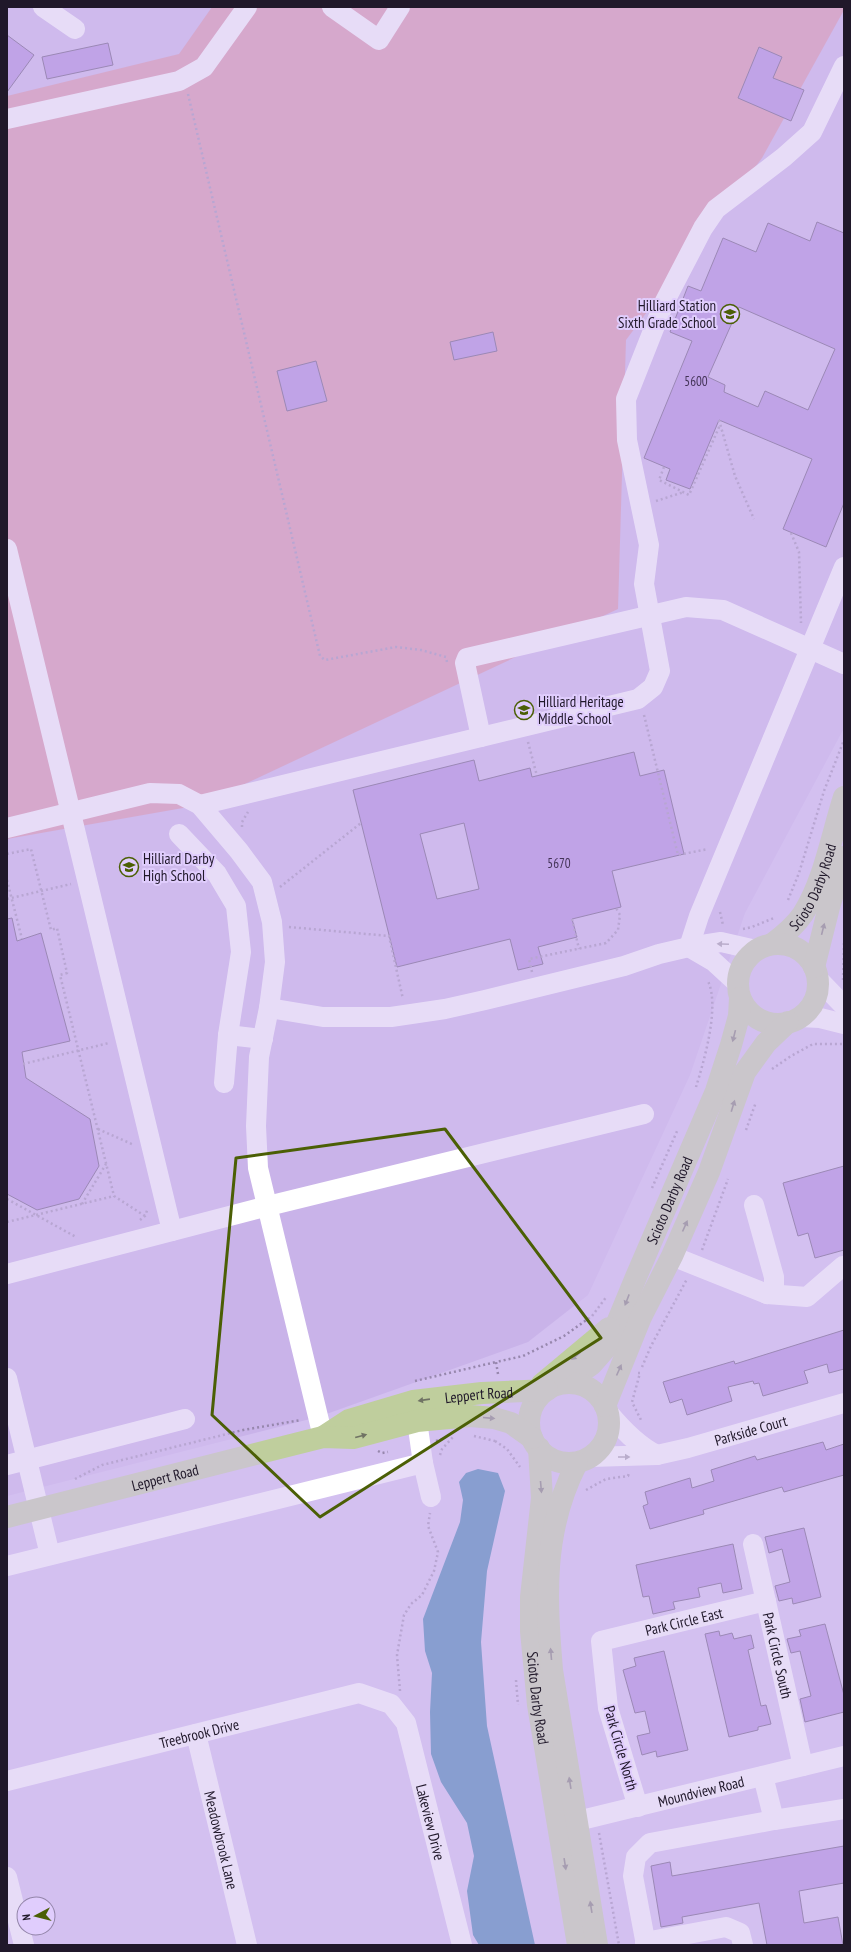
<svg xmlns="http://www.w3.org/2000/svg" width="851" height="1952" viewBox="0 0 851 1952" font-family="'PT Sans Narrow',sans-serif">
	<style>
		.built { fill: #c9b3e9 }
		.green { fill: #d98da1 }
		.water { fill: #2d76a9 }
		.building { fill: #a982db; stroke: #57466e; fill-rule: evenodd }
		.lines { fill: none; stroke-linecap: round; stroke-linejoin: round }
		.path { stroke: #9787ad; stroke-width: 2.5; stroke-dasharray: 2 3; stroke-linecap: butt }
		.minor { stroke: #fff; stroke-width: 20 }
		.major { stroke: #bfce9d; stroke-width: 22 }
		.oneway { fill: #707364 }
		.oneway2 { fill: #9b979f }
		.marked { fill: none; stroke: #4b5f05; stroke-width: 3; stroke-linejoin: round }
		.labels { text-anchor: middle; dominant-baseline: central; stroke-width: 4; stroke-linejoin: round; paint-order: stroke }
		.number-label { font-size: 13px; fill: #423256 }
		.poi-label { font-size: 15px; fill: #20182a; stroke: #e0cdfd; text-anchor: start }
		.street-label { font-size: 15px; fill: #20182a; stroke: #e0cdfd }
	</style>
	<rect width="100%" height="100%" fill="#d3c0f0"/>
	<path class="built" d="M7 7H844V728L745 913 690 1075 588 1295 528 1342 318 1417 7 1496Z"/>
	<path class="green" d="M212 7H844V10L762 158 626 340 618 609 200 805 7 839V96L179 54Z"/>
	<path class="water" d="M478 1469 498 1473 505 1491 487 1571 481 1642 487 1726 535 1945H479L473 1935 467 1891 474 1856 467 1823 441 1782 431 1754 430 1712 432 1673 425 1651 423 1619 460 1522 463 1500 459 1482 466 1473Z"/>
	<path class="building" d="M7 35 34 55 7 92Z
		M108 43 113 65 47 79 42 57Z
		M759 47 782 57 773 78 804 90 791 121 738 98Z
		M817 222 844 233V503L826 547 783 529 812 459 719 420 690 489 666 480 670 469 644 458 692 341 670 332 688 286 701 291 723 238 756 252 768 223 810 241ZM739 307 835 349 808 410 765 391 758 407 724 392 725 385 708 377Z
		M493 332 497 351 454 360 450 342Z
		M316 361 327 401 287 411 277 371Z
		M634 752 640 776 664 770 684 854 612 871 621 907 572 919 577 937 538 947 543 964 518 970 510 939 397 967 353 790 474 760 479 781 530 768 532 777ZM464 823 479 889 437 899 420 834Z
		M12 918 17 941 41 933 70 1041 22 1052 26 1078 90 1119 99 1166 79 1199 37 1210 7 1194V919Z
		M844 1166V1250L815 1258 808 1233 798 1236 783 1183Z
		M844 1330V1369L829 1373 827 1364 804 1371 808 1383 763 1396 759 1383 754 1384 753 1381 728 1387 732 1401 687 1415 682 1399 670 1403 663 1382 734 1361 735 1364Z
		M823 1442 826 1450 844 1444V1475L784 1492 782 1487 703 1510 704 1514 650 1529 643 1506 648 1504 645 1492 690 1478 692 1488 714 1481 711 1470 755 1456 757 1460Z
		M804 1528 821 1597 793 1604 792 1598 779 1601 775 1586 790 1582 782 1549 769 1553 765 1537Z
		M733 1544 742 1589 723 1593 721 1583 698 1588 700 1597 673 1602 675 1609 653 1614 649 1596 643 1597 636 1565Z
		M825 1624 844 1695V1712L805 1722 800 1699 811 1696 800 1651 791 1653 787 1639 801 1636 799 1630Z
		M719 1631 720 1636 732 1633 734 1639 751 1635 754 1648 748 1650 761 1706 766 1705 771 1724 758 1727V1730L729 1737 705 1634Z
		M664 1651 688 1750 657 1757 656 1751 642 1755 637 1736 650 1733 645 1711 635 1713 623 1670 636 1666 634 1658Z
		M844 1846V1883L799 1891 804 1923 838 1917 843 1945H767L759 1903 682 1917 683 1923 661 1927 651 1866 670 1862 672 1876Z"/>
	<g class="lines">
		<path class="path" d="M188 94 320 656 325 660 396 647 421 650 446 657 447 662
			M719 420 735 476 754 519
			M664 467 659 480 689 495 720 425
			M656 501 684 492
			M791 533 799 552 801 623
			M644 715 678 855 708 849
			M528 742 537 776
			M242 827V822L248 812
			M7 854 31 849 51 930 57 928 67 973 60 975 114 1196 145 1216
			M7 880 22 939
			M280 887 361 823
			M7 899 71 884
			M788 900 799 873 824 791 844 740
			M720 912 723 925
			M572 919 579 949
			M289 927 389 936 403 999
			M743 929 752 927 774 918
			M532 972 529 959 606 943 618 930 620 915 616 908
			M843 980 844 940
			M23 1064 109 1043
			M772 1069 791 1056 813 1044H844
			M696 1087C704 1061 720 1007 708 981
			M98 1129 134 1145
			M746 1130 756 1102
			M652 1188 678 1129
			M7 1199 76 1237
			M82 1204 106 1164
			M140 1220 145 1216 148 1208
			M7 1222 114 1196
			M702 1250 728 1179
			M642 1367 651 1346 687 1279
			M638 1373H640L632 1402 641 1420
			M498 1374 496 1362 523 1356 564 1336 592 1316 607 1296
			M415 1381 496 1362
			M474 1436 495 1441 496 1438
			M436 1441 446 1438
			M495 1441 507 1449 520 1467
			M378 1451 382 1453 388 1452
			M440 1455 442 1449 453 1437
			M75 1479 102 1465 243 1430 301 1420
			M586 1490 606 1479 628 1476 629 1473
			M516 1680 518 1705
			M400 1691 397 1655 404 1615 411 1604 422 1595 434 1571 438 1552 428 1526 430 1513
			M599 1833 619 1945"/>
		<g class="minor">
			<path d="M43 7 75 29"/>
			<path d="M332 7 379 40 400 7"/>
			<path d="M7 119 179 81 204 67 247 7"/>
			<path d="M7 549 172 1231"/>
			<path d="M481 737 465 663 467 658 686 607 723 610 844 664"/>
			<path d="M200 805 638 699 653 687 660 671 644 584 649 545 627 440 626 399 664 303 703 228 716 209 784 157 812 132 844 66"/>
			<path d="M7 828 150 793 179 794 200 805 239 851 262 882 272 922 275 962 269 1008 259 1057 256 1126 258 1168 323 1437"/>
			<path d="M179 834 217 874 236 906 241 952 228 1035 224 1083"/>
			<path d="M689 947 699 916 844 567"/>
			<path d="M689 947 713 961 738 984"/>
			<path d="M818 979 844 1006"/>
			<path d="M269 1008 323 1017H391L445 1009 485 1000 624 966 659 954 689 947 721 942 756 950"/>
			<path d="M800 1017 820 1018 844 1024"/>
			<path d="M228 1035 263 1039"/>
			<path d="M672 1256 767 1294 774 1286V1277L754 1205"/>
			<path d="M7 1274 268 1206 644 1114"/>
			<path d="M767 1294 807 1297 843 1266"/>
			<path d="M7 1378 50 1555"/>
			<path d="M608 1412C622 1429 637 1445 657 1455"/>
			<path d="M417 1421 423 1463 431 1497"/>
			<path id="s1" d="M590 1457 657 1455 688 1448 844 1403"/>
			<path d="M7 1465 185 1419"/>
			<path id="s2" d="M753 1544 803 1766"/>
			<path d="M7 1566 423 1463"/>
			<path id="s3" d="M196 1734 247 1945"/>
			<path d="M763 1776 774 1820"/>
			<path id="s4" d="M7 1781 359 1693 391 1704 406 1723 462 1945"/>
			<path id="s5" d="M638 1807 608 1708 601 1641 766 1601"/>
			<path id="s6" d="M561 1825 844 1756"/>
			<path d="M7 1877 24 1945"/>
			<path d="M645 1942 726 1927 740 1933 743 1945"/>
			<path d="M646 1945 633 1876 636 1857 650 1843 774 1820 844 1809"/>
		</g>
		<g class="major">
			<path id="s7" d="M772 944C784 935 795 926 803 914 824 881 832 834 844 797"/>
			<circle cx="778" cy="984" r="40"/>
			<path d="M814 967 829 907 844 857"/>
			<path id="s8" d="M566 1383 592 1364 613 1340 617 1323 636 1277 716 1091 731 1045 739 1016 740 998"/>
			<circle cx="569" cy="1423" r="40"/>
			<path d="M542 1384 609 1328"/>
			<path d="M605 1406 641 1317 672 1256 709 1172 745 1072 766 1043 788 1022"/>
			<path id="s9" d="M323 1437 349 1420 413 1401 482 1393 547 1390"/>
			<path id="s10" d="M539 1448 542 1498 531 1597V1631L538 1705 578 1945"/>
			<path d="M577 1463C542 1531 546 1597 552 1670L597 1945"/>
			<path id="s11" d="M7 1517 323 1437 353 1438 417 1421 470 1416 494 1418 511 1423 532 1438"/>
		</g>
	</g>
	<defs><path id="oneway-solid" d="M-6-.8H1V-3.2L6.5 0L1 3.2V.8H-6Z"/></defs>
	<g class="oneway">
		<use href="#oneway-solid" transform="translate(823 929) rotate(-76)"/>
		<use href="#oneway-solid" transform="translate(734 1036) rotate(104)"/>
		<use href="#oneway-solid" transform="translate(733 1106) rotate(-73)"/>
		<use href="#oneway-solid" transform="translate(685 1226) rotate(-66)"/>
		<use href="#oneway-solid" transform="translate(627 1300) rotate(111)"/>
		<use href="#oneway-solid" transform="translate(576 1356) rotate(141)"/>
		<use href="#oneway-solid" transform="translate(619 1370) rotate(-66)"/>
		<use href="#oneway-solid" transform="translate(424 1400) rotate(172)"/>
		<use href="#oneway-solid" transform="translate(489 1418) rotate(5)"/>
		<use href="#oneway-solid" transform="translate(361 1436) rotate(-15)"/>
		<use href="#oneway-solid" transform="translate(541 1487) rotate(85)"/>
		<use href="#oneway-solid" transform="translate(551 1654) rotate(-95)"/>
		<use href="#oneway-solid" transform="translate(570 1783) rotate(-99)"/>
		<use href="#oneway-solid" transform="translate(565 1864) rotate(81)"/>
		<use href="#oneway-solid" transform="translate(591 1907) rotate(-99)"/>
	</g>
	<g class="oneway2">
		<use href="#oneway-solid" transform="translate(723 944) rotate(-177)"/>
		<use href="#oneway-solid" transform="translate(624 1457)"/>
	</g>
	<path d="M0 0H851V1952H0ZM445 1129 601 1338 320 1517 212 1415 236 1158Z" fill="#d3c0f0" fill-opacity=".55" fill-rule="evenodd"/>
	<path class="marked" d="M445 1129 601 1338 320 1517 212 1415 236 1158Z"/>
	<defs>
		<symbol id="school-ring" viewBox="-11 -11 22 22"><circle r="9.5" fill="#e0cdfd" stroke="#4b5f05" stroke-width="1.5"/><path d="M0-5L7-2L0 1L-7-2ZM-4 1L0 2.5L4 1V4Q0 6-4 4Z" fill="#4b5f05"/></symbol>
	</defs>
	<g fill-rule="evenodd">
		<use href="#school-ring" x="719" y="303" width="22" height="22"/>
		<use href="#school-ring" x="513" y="699" width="22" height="22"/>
		<use href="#school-ring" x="118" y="856" width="22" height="22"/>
	</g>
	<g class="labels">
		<g class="number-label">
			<text x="696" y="381">5600</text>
			<text x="559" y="863">5670</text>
		</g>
		<g class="poi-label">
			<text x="716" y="305" text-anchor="end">Hilliard Station<tspan x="716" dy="17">Sixth Grade School</tspan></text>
			<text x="538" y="701">Hilliard Heritage<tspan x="538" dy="17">Middle School</tspan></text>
			<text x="143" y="858">Hilliard Darby<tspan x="143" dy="17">High School</tspan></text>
		</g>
		<g class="street-label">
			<text stroke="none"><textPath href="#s7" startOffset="72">Scioto Darby Road</textPath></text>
			<text stroke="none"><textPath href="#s8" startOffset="215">Scioto Darby Road</textPath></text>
			<text stroke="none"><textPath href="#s9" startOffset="164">Leppert Road</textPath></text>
			<text stroke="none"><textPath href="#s1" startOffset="164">Parkside Court</textPath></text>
			<text stroke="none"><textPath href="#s11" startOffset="163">Leppert Road</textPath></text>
			<text stroke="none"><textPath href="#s5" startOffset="256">Park Circle East</textPath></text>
			<text stroke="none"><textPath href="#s2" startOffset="114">Park Circle South</textPath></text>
			<text stroke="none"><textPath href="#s10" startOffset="251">Scioto Darby Road</textPath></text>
			<text stroke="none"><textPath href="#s4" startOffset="198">Treebrook Drive</textPath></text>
			<text transform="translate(621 1748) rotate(74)">Park Circle North</text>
			<text stroke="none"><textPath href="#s6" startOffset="144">Moundview Road</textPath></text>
			<text stroke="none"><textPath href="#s4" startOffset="523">Lakeview Drive</textPath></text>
			<text stroke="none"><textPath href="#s3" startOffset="109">Meadowbrook Lane</textPath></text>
		</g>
	</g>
	<rect width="851" height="1952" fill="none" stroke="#20182a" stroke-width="16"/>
	<g transform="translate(36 1916) rotate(263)"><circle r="19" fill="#e0cdfd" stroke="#9385a9"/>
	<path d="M0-3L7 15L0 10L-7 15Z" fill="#4b5f05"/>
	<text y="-6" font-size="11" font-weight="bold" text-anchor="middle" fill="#20182a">N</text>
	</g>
</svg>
